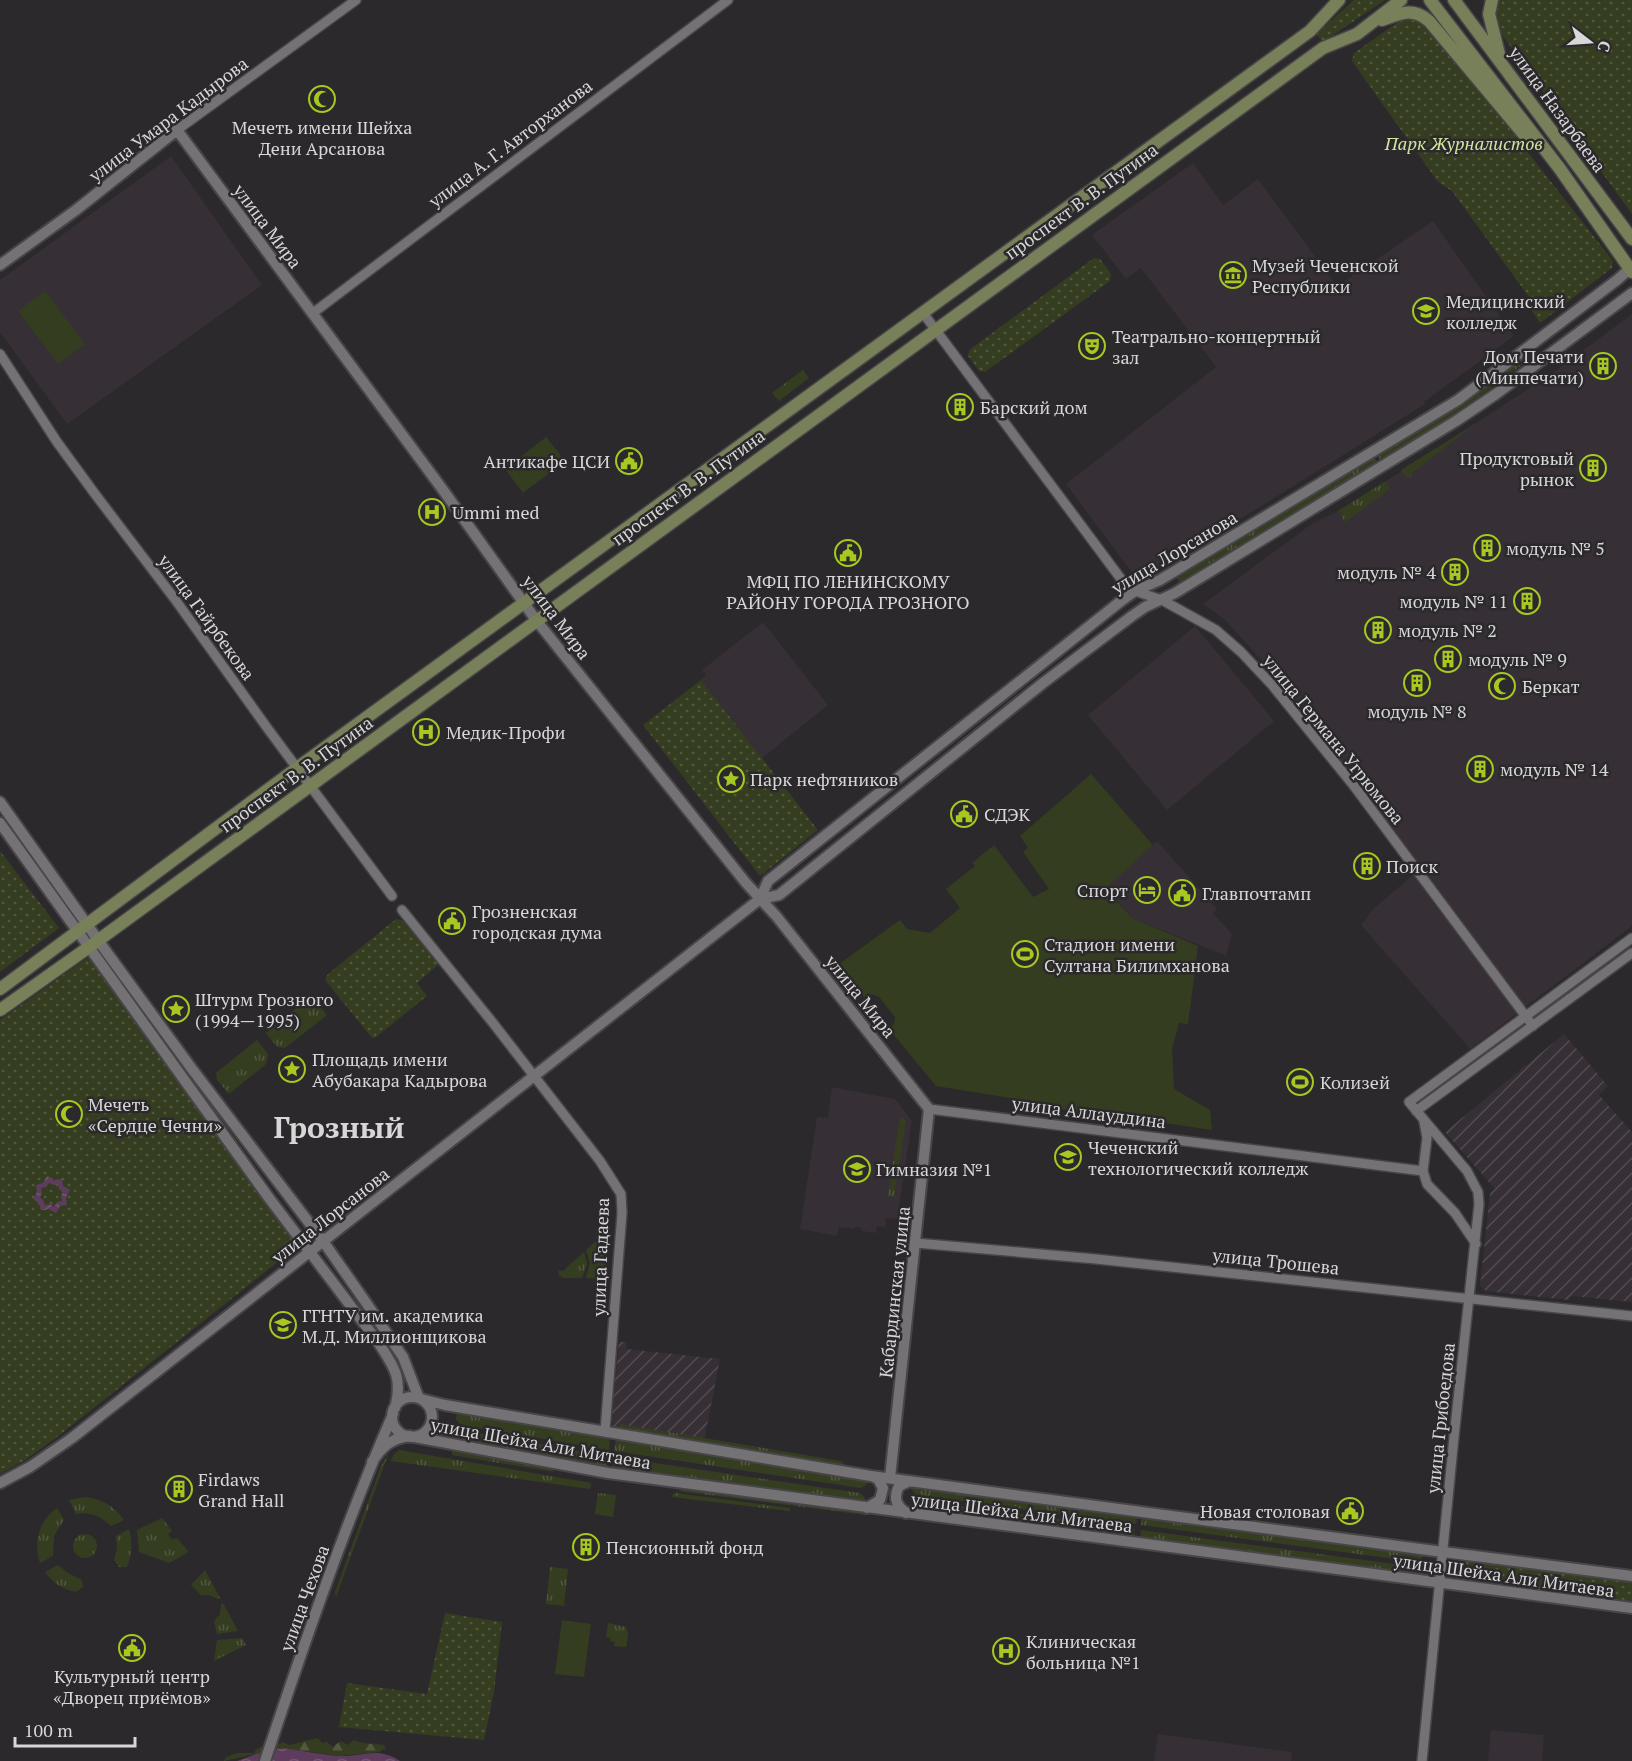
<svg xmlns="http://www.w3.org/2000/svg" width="1632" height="1761" viewBox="0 0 1632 1761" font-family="'PT Serif',serif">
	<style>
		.built { fill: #362f36 }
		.industrial { fill: url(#industrial-furrows) }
		.grass { fill: url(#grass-tufts) }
		.forest { fill: url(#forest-firs) }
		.park { fill: url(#park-dots) }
		.pitch { fill: #353d21 }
		.water { fill: url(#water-waves); fill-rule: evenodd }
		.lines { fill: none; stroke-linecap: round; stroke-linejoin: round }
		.tertiary-casing { stroke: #474547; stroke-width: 12 }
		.secondary-casing { stroke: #474547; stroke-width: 14 }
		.primary-casing { stroke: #474547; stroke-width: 15 }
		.tertiary { stroke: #747274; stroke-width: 9 }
		.secondary { stroke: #747274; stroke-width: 10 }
		.primary { stroke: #778059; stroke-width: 12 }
		.labels { text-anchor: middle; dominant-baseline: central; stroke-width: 5; stroke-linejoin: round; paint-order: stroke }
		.street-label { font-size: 18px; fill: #d8d7d8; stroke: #2b292b }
		.poi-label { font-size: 18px; fill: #d8d7d8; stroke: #2b292b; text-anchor: start }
		.park-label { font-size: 18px; font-style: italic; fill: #d1e69c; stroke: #2b292b }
		.town-label { font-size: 30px; font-weight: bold; fill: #d8d7d8; stroke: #2b292b }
	</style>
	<defs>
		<pattern id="industrial-furrows" width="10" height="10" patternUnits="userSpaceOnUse" patternTransform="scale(1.5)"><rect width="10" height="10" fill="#362f36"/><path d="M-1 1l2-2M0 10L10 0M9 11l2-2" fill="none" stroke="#524c52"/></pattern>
		<pattern id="grass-tufts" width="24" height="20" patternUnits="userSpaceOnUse" patternTransform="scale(1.5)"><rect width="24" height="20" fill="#353d21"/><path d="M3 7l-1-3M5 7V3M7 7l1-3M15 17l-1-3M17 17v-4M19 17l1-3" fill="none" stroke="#525840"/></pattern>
		<pattern id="forest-firs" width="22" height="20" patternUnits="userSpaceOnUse" patternTransform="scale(1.5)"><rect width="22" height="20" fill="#353d21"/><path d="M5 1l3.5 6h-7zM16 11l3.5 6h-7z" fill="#525840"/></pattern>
		<pattern id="park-dots" width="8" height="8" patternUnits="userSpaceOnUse" patternTransform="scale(1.5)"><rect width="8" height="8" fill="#353d21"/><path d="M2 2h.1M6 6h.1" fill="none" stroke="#525840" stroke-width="1.8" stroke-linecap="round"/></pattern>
		<pattern id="water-waves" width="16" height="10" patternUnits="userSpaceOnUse" patternTransform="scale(1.5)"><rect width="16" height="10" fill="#5d3c5e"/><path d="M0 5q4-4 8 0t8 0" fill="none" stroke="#745774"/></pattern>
	</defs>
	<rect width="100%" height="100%" fill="#2b292b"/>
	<path class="built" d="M171 156 262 285 67 424 0 332V280Z
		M1193 163 1223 205 1258 179 1337 286 1433 221 1514 336 1424 402 1425 404 1152 574H1133L1066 484 1216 367 1141 268 1126 279 1092 235Z
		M1632 314V926L1470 1049 1361 925 1373 909 1420 869 1276 676 1224 619 1203 604 1313 523 1338 511 1386 481 1550 375Z
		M763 622 828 705 762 758 701 680 706 675 702 670Z
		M1195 626 1274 721 1167 810 1088 715Z
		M1157 841 1217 909 1213 913 1232 934 1226 956 1132 918 1105 888Z
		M832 1087 895 1099 912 1121 897 1219 886 1218 885 1227 877 1226 876 1233 862 1231V1228L855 1227 854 1229 839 1227 837 1236 800 1229 817 1117 828 1118Z
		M1491 1730 1544 1735 1542 1761H1488Z
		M1158 1734 1292 1752 1291 1761H1154Z"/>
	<path class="industrial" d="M1564 1034 1608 1086 1599 1095 1632 1132V1302L1572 1296 1568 1300 1486 1291 1480 1286 1490 1193 1495 1189 1445 1132Z
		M619 1342H626L627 1349 720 1359 704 1442 613 1426 611 1418Z"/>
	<path class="grass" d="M1524 357 1527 361 1457 413 1380 460 1378 455 1455 409Z
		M803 370 809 378 779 401 772 393Z
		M1475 424 1412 473V478H1407L1401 470Z
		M1374 458 1377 462 1179 582 1177 578Z
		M1386 481 1390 489 1345 522 1338 511Z
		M308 998 313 999 327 1015 285 1048 277 1047 266 1033Z
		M257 1040 268 1054 266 1064 229 1094 217 1080 216 1073Z
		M900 1116 906 1122 894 1197 888 1196Z
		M606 1223 609 1224 605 1279 586 1278 590 1263 586 1250 597 1240 596 1233Z
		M584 1252 587 1264 582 1278H563L559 1275 558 1270 563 1271Z
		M457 1412 610 1438 609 1450 461 1425 456 1419Z
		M620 1424 841 1461 846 1466 619 1428Z
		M460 1430 608 1456 606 1467 452 1440 453 1435Z
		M616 1439 868 1481 867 1484 861 1488 614 1451Z
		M399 1450 591 1483 590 1489 391 1461 394 1454Z
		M452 1451 552 1468 554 1472 452 1455Z
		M389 1452 336 1597 335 1592 381 1466Z
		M613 1457 860 1493 865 1498V1501L612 1468Z
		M911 1487 1137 1518 1136 1524 916 1495 911 1489Z
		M683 1490 865 1512V1515L677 1491Z
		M598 1493 616 1495 613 1517 595 1514Z
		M675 1493 790 1508V1511L672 1497Z
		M85 1497C102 1499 114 1506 124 1520L111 1526C101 1516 90 1511 76 1514L69 1500Z
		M915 1500 1135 1529 1134 1536 909 1507Z
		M57 1508 64 1520 54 1536 53 1556 40 1563C33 1543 39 1520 57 1508Z
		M162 1518 172 1531 168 1534 172 1540 177 1538 189 1552 169 1563 139 1552 137 1530Z
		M1142 1518 1423 1556V1557L1417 1562 1141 1525Z
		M129 1529C133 1543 132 1554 127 1567H119L114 1560 117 1548 116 1536Z
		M1141 1530 1416 1567 1421 1575 1140 1537Z
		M73 1546a12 12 0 1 1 24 0a12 12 0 1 1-24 0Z
		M58 1565 68 1573 82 1580 83 1587 76 1592C62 1589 53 1583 45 1572Z
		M550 1567 568 1569 564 1606 546 1604Z
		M205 1570 220 1598 218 1599 209 1595H201L191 1585Z
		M223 1603 238 1631 217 1634 214 1621 220 1614 221 1604Z
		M608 1623 626 1627 628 1634 626 1647 614 1646 615 1642 610 1641V1638L606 1637Z
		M242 1638 246 1645 214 1661 217 1640Z"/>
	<path class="forest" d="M318 1738 322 1743 327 1742 333 1747 340 1741 348 1745 354 1740C363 1745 374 1743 384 1745L386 1748 379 1752 340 1756 282 1748 224 1761 226 1757 237 1753H254C260 1742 273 1748 283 1742L289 1745Z"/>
	<path class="park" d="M1354 0H1385L1323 42 1316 34Z
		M1498 0H1632V214L1497 28 1494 7Z
		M1411 13 1433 31 1613 261 1612 268 1540 323 1528 305 1529 297 1452 191 1438 182 1352 61 1354 53Z
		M1094 258 1100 259 1111 274 1110 281 985 372 979 371 968 356 969 350Z
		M701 680 818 830 760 876 643 725Z
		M0 851 59 928 0 972Z
		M396 919 402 920 440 963 417 983 427 996 376 1037 372 1038 325 980 328 974Z
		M87 958 92 962 116 995 291 1238 295 1246 289 1253 61 1434 27 1459 0 1474V1020Z
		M1457 1560 1632 1582V1601L1454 1579 1449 1574 1452 1561Z
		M445 1613 502 1622 494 1692 484 1740 339 1727 347 1683 427 1694Z"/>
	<path class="pitch" d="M45 291 85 344 58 364 18 311Z
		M546 437 565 461 523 493 505 469Z
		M1091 774 1153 845 1105 889 1132 918 1198 946 1188 1024 1179 1023 1172 1049 1174 1089 1210 1110 1212 1130 1145 1120V1122L1041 1106V1103L936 1086 889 1029 894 1024 895 1017 879 997 872 994 865 998 851 981 848 983 835 967 900 920 907 929 930 933 960 908 946 889 975 866 972 863 994 845 1033 897 1049 889 1023 852 1028 848 1020 836Z
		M562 1620 591 1624 584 1677 555 1674Z"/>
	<path class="water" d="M47 1176 54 1180 62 1179 63 1186 70 1190 66 1197 67 1205 60 1206 56 1213 49 1209 41 1210 39 1203 33 1199 37 1192 36 1185 43 1183ZM49 1183 54 1185 58 1184 59 1189 63 1192 61 1196 62 1201 57 1202 54 1207 50 1204 45 1205 43 1200 40 1197 42 1193 41 1188 46 1187Z
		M282 1748C301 1750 321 1755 340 1756 364 1757 377 1746 400 1761H237L256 1754Z"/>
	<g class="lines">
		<defs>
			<path id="tertiary" d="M177 130 356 0
				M313 313 728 0
				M923 313 1124 583 1135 591 1162 600 1216 630 1241 652 1272 685 1354 786 1533 1026
				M0 354 57 442 95 494 174 598 268 729 392 896
				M402 910 493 1023 600 1161 621 1194 622 1213 605 1431
				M929 1109 1423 1171
				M1416 1111 1632 953
				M1424 1122 1427 1138 1423 1171 1427 1184 1455 1213 1476 1244
				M916 1243 1096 1259 1632 1316
				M1422 1761 1454 1437 1479 1204 1478 1192 1467 1171 1409 1102 1632 938"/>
			<path id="secondary" d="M0 265 76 210 177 130 443 490 536 620 746 883 777 917 929 1109 890 1478
				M0 802 108 954 192 1069 323 1241 367 1304 403 1357 418 1396 421 1399 445 1405 871 1476 1443 1552 1632 1576
				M0 823 269 1198 378 1342C394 1367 403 1377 395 1408
				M760 899 768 881 1121 601 1135 591 1160 580 1458 400 1617 280 1632 267
				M392 1417a20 20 0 1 1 40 0a20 20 0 1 1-40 0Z
				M372 1462C382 1447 390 1439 409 1436L608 1473 1632 1608
				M0 1483 30 1467 72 1438 760 899 779 895 1043 683 1132 616 1145 607 1175 593 1456 421 1496 394 1632 293
				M867 1508 880 1500 883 1488 878 1479 872 1476
				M906 1513C896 1505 893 1498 899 1486L910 1481
				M265 1761C304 1644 344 1527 393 1414"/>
			<path id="primary" d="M1430 0 1560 169 1632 272
				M1454 0 1632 239
				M1492 0 1489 14 1499 54
				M1382 20C1401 13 1413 7 1429 21L1526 137
				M0 989 297 768 1310 31 1339 0
				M0 1010 89 947 1323 48 1357 34 1401 0"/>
		</defs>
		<use href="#tertiary" class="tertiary-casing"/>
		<use href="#secondary" class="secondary-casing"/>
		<use href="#primary" class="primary-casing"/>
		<use href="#tertiary" class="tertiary"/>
		<use href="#secondary" class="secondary"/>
		<use href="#primary" class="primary"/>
	</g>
	<defs>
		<symbol id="mosque-ring" viewBox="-11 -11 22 22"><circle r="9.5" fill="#2b292b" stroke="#a6c821" stroke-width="1.5"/><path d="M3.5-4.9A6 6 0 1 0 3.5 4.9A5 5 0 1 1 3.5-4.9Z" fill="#a6c821"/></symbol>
		<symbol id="museum-ring" viewBox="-11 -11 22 22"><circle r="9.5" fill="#2b292b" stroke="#a6c821" stroke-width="1.5"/><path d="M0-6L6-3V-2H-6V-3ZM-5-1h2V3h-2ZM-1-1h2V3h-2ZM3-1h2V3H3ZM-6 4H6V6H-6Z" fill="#a6c821"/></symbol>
		<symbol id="university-ring" viewBox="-11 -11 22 22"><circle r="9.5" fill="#2b292b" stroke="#a6c821" stroke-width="1.5"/><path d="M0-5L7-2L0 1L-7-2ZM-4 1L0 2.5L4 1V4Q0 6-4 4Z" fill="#a6c821"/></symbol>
		<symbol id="theatre-ring" viewBox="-11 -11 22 22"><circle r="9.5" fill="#2b292b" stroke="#a6c821" stroke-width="1.5"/><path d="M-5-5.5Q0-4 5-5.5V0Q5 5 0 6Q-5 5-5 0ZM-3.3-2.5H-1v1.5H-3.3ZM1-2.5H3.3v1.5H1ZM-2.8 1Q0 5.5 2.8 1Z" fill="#a6c821"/></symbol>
		<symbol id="building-ring" viewBox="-11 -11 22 22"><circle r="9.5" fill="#2b292b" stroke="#a6c821" stroke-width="1.5"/><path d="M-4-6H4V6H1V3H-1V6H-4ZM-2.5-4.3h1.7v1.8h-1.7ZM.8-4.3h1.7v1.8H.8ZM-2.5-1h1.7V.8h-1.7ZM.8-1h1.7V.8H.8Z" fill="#a6c821"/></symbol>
		<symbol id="civic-ring" viewBox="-11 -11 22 22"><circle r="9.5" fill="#2b292b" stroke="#a6c821" stroke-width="1.5"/><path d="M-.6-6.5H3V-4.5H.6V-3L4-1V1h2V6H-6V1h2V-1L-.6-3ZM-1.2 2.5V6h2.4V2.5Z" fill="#a6c821"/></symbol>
		<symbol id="hospital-ring" viewBox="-11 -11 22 22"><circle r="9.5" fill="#2b292b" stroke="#a6c821" stroke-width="1.5"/><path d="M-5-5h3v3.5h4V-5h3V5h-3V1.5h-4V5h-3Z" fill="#a6c821"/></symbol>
		<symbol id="sight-ring" viewBox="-11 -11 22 22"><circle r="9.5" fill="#2b292b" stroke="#a6c821" stroke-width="1.5"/><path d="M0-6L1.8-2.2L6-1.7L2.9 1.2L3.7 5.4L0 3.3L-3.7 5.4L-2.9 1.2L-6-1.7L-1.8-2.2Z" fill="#a6c821"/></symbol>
		<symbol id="hotel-ring" viewBox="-11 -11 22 22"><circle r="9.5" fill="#2b292b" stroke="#a6c821" stroke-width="1.5"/><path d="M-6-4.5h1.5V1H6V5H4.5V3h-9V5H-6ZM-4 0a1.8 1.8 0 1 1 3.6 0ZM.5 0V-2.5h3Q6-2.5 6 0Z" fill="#a6c821"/></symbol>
		<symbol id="stadium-ring" viewBox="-11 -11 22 22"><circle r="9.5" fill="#2b292b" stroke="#a6c821" stroke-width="1.5"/><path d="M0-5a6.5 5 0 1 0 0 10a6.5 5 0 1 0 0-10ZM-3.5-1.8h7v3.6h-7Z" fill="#a6c821"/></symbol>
		<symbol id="school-ring" viewBox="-11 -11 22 22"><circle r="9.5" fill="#2b292b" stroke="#a6c821" stroke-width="1.5"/><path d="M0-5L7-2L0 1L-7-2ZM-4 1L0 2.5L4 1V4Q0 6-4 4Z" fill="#a6c821"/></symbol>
	</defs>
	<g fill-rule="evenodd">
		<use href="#mosque-ring" x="307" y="84" width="30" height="30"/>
		<use href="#museum-ring" x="1218" y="260" width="30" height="30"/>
		<use href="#university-ring" x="1411" y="296" width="30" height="30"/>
		<use href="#theatre-ring" x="1077" y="331" width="30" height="30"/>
		<use href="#building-ring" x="1588" y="351" width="30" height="30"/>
		<use href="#building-ring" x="945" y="392" width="30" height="30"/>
		<use href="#civic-ring" x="614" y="446" width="30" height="30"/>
		<use href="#building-ring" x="1578" y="453" width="30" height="30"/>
		<use href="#hospital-ring" x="417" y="497" width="30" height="30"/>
		<use href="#building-ring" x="1472" y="533" width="30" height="30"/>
		<use href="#civic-ring" x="833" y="538" width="30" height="30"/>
		<use href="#building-ring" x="1440" y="557" width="30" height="30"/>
		<use href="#building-ring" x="1512" y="586" width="30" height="30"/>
		<use href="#building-ring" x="1363" y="615" width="30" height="30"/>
		<use href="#building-ring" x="1433" y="644" width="30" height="30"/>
		<use href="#building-ring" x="1402" y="668" width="30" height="30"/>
		<use href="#mosque-ring" x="1487" y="671" width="30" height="30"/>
		<use href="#hospital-ring" x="411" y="717" width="30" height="30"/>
		<use href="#building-ring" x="1465" y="754" width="30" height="30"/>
		<use href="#sight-ring" x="716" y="764" width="30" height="30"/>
		<use href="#civic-ring" x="949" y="799" width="30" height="30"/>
		<use href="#building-ring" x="1352" y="851" width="30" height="30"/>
		<use href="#hotel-ring" x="1132" y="875" width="30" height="30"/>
		<use href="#civic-ring" x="1167" y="878" width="30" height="30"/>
		<use href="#civic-ring" x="437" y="906" width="30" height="30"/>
		<use href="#stadium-ring" x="1010" y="939" width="30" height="30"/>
		<use href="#sight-ring" x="161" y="994" width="30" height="30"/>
		<use href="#sight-ring" x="277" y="1054" width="30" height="30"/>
		<use href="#stadium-ring" x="1285" y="1067" width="30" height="30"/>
		<use href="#mosque-ring" x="54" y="1099" width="30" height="30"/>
		<use href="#university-ring" x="1053" y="1142" width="30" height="30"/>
		<use href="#school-ring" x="842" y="1154" width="30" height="30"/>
		<use href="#university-ring" x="268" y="1310" width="30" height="30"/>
		<use href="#building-ring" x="164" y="1474" width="30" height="30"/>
		<use href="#civic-ring" x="1335" y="1496" width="30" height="30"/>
		<use href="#building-ring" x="571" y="1532" width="30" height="30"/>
		<use href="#civic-ring" x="117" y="1633" width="30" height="30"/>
		<use href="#hospital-ring" x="991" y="1636" width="30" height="30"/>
	</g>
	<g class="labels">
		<g class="street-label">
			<text transform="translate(1558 109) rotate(54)">улица Назарбаева</text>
			<text transform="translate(168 119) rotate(-37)">улица Умара Кадырова</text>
			<text transform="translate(510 143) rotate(-37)">улица А. Г. Авторханова</text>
			<text transform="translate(1081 201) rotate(-36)">проспект В. В. Путина</text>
			<text transform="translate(268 226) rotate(53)">улица Мира</text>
			<text transform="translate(688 487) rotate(-36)">проспект В. В. Путина</text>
			<text transform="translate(1174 552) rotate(-31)">улица Лорсанова</text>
			<text transform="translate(207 617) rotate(54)">улица Гайрбекова</text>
			<text transform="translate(557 617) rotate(53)">улица Мира</text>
			<text transform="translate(1334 739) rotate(51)">улица Германа Угрюмова</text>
			<text transform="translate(296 774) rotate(-36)">проспект В. В. Путина</text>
			<text transform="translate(861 996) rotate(51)">улица Мира</text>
			<text transform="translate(1089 1112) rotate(7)">улица Аллауддина</text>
			<text transform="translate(330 1215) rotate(-38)">улица Лорсанова</text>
			<text transform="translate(600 1257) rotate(-88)">улица Гадаева</text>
			<text transform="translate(1276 1261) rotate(6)">улица Трошева</text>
			<text transform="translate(894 1292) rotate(-84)">Кабардинская улица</text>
			<text transform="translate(1440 1418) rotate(-84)">улица Грибоедова</text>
			<text transform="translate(541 1443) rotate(10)">улица Шейха Али Митаева</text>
			<text transform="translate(1022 1512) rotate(7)">улица Шейха Али Митаева</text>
			<text transform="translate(1504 1575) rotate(8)">улица Шейха Али Митаева</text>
			<text transform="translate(304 1598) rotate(-70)">улица Чехова</text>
		</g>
		<g class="poi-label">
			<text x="322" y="127" text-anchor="middle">Мечеть имени Шейха<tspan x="322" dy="21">Дени Арсанова</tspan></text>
			<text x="1252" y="265">Музей Чеченской<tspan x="1252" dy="21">Республики</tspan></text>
			<text x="1446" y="301">Медицинский<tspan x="1446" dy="21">колледж</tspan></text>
			<text x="1112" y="336">Театрально-концертный<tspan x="1112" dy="21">зал</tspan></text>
			<text x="1584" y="356" text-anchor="end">Дом Печати<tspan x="1584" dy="21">(Минпечати)</tspan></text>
			<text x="980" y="407">Барский дом</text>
			<text x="1574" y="458" text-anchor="end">Продуктовый<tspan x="1574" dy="21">рынок</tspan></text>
			<text x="610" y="461" text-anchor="end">Антикафе ЦСИ</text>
			<text x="452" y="512">Ummi med</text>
			<text x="1506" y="548">модуль № 5</text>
			<text x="1436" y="572" text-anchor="end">модуль № 4</text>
			<text x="848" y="581" text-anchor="middle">МФЦ ПО ЛЕНИНСКОМУ<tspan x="848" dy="21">РАЙОНУ ГОРОДА ГРОЗНОГО</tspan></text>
			<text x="1508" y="601" text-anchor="end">модуль № 11</text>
			<text x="1398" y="630">модуль № 2</text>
			<text x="1468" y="659">модуль № 9</text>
			<text x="1522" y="686">Беркат</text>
			<text x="1417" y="711" text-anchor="middle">модуль № 8</text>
			<text x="446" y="732">Медик-Профи</text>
			<text x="1500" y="769">модуль № 14</text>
			<text x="750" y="779">Парк нефтяников</text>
			<text x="984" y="814">СДЭК</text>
			<text x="1386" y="866">Поиск</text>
			<text x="1128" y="890" text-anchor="end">Спорт</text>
			<text x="1202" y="893">Главпочтамп</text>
			<text x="472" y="911">Грозненская<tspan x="472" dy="21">городская дума</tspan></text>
			<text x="1044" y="944">Стадион имени<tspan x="1044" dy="21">Султана Билимханова</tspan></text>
			<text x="195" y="999">Штурм Грозного<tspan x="195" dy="21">(1994—1995)</tspan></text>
			<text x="312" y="1059">Площадь имени<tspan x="312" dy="21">Абубакара Кадырова</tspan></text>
			<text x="1320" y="1082">Колизей</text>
			<text x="88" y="1104">Мечеть<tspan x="88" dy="21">«Сердце Чечни»</tspan></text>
			<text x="1088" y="1147">Чеченский<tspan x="1088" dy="21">технологический колледж</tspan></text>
			<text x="876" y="1169">Гимназия №1</text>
			<text x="302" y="1315">ГГНТУ им. академика<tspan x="302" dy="21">М.Д. Миллионщикова</tspan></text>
			<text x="198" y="1479">Firdaws<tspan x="198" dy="21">Grand Hall</tspan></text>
			<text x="1330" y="1511" text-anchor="end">Новая столовая</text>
			<text x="606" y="1547">Пенсионный фонд</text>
			<text x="1026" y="1641">Клиническая<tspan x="1026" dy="21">больница №1</tspan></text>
			<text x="132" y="1676" text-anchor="middle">Культурный центр<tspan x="132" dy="21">«Дворец приёмов»</tspan></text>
		</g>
		<g class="park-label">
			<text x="1464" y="143">Парк Журналистов</text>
		</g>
		<g class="town-label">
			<text x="339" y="1127">Грозный</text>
		</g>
	</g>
	<g transform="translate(1590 42) rotate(107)" stroke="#2b292b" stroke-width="4.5" paint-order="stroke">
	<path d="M0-4.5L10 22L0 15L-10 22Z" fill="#d8d7d8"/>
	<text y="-9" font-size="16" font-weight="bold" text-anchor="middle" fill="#d8d7d8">С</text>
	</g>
	<path d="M15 1737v9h120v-9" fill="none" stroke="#d8d7d8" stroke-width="3"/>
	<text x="24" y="1737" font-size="18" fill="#d8d7d8" stroke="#2b292b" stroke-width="4.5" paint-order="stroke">100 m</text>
</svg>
